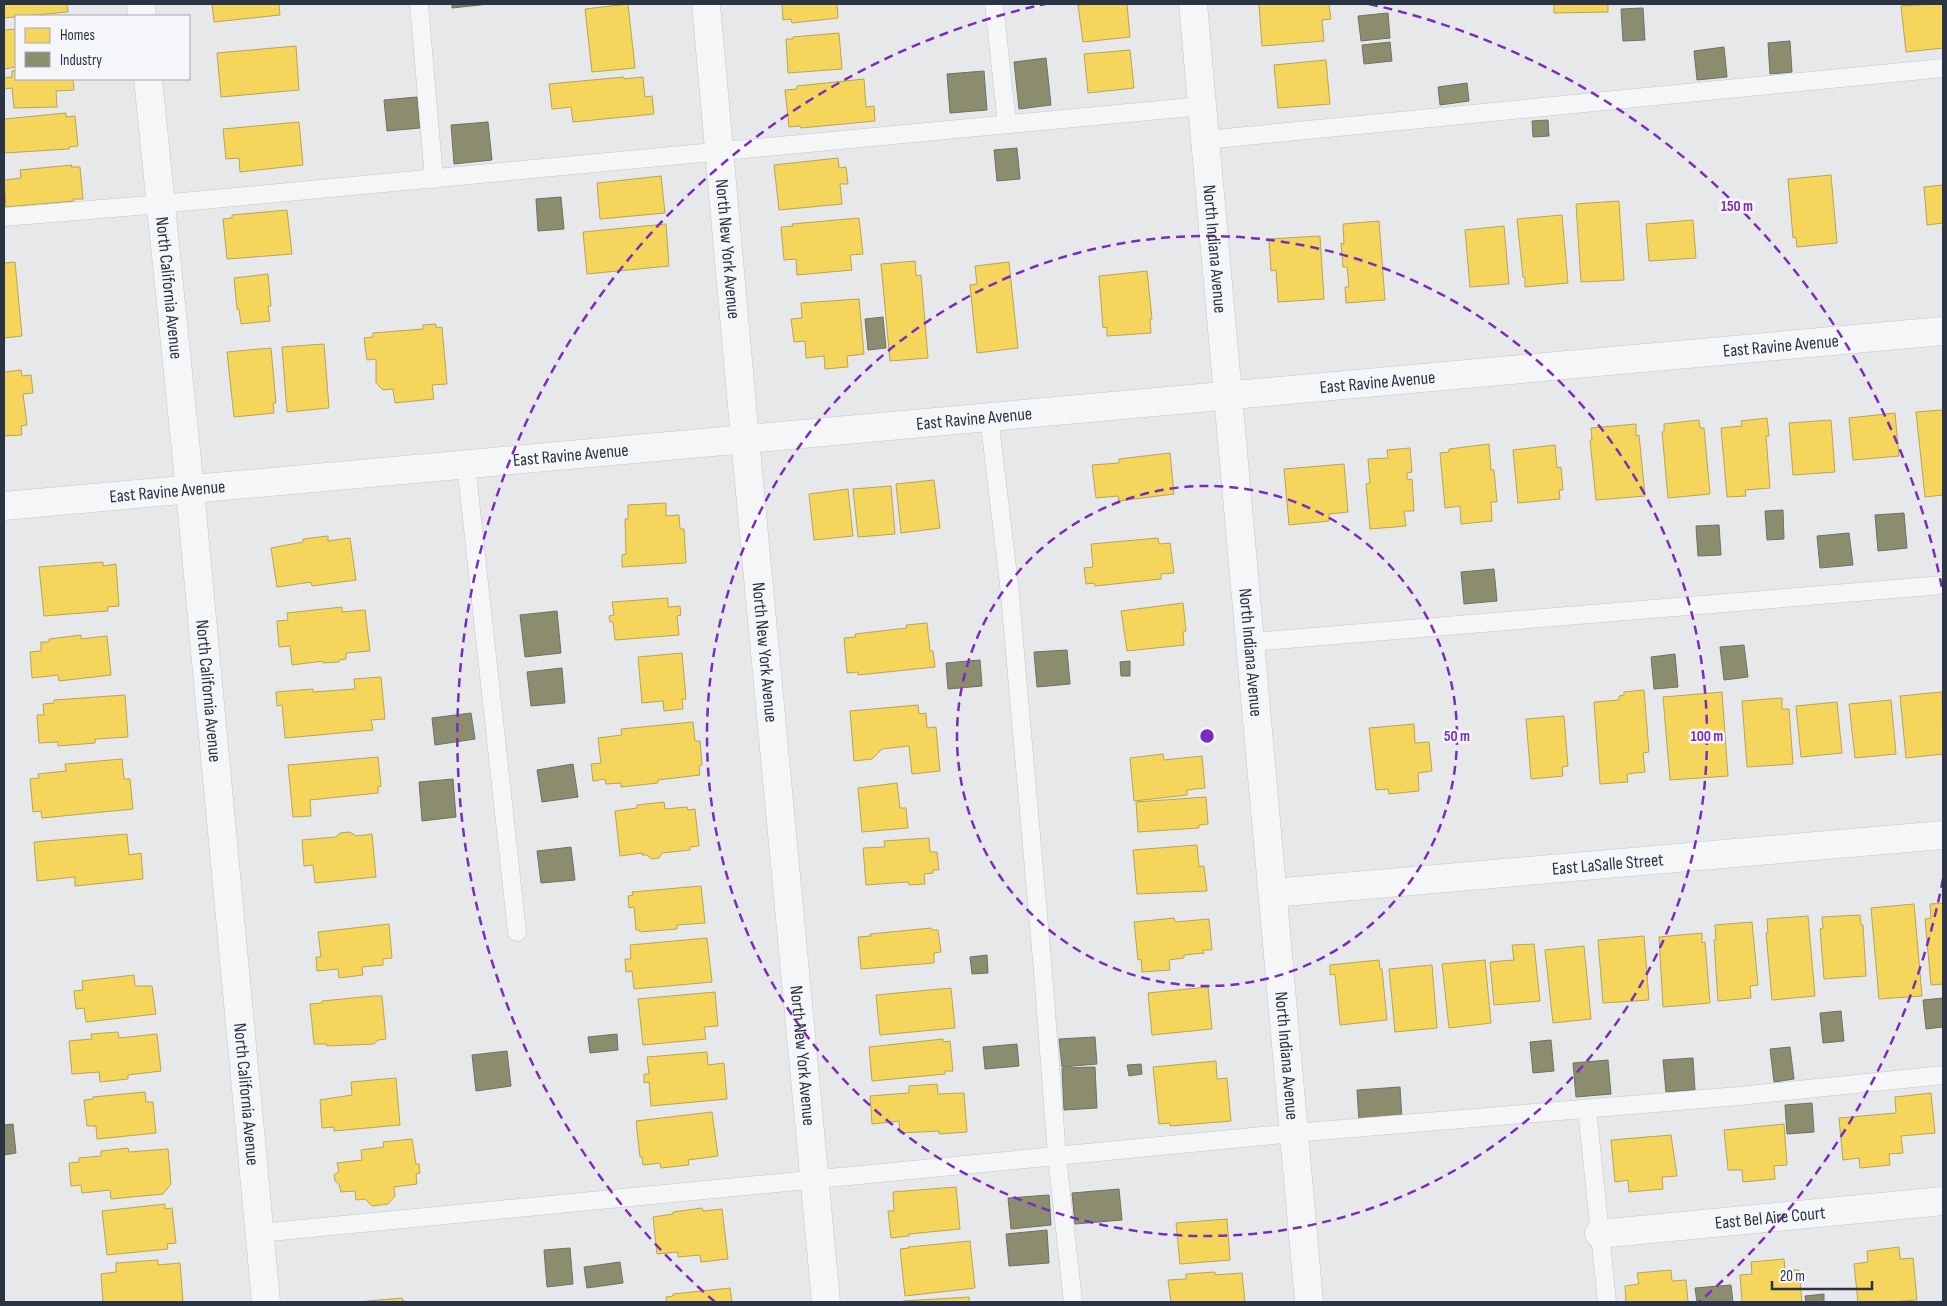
<svg xmlns="http://www.w3.org/2000/svg" width="1947" height="1306" viewBox="0 0 1947 1306" font-family="'Sofia Sans Condensed',sans-serif">
	<style>
		.homes { fill: #f6d55c; stroke: #b9a555 }
		.industry { fill: #8c8c6e; stroke: #6f7262 }
		.lines { fill: none; stroke-linecap: round; stroke-linejoin: round }
		.lane-casing { stroke: #c4c6c8; stroke-width: 19 }
		.street-casing { stroke: #c4c6c8; stroke-width: 29 }
		.lane { stroke: #f5f6f7; stroke-width: 18 }
		.street { stroke: #f5f6f7; stroke-width: 28 }
		.ring { fill: none; stroke: #7b2cbf; stroke-width: 2.5; stroke-dasharray: 9 6 }
		.labels { text-anchor: middle; dominant-baseline: central; stroke-width: 5; stroke-linejoin: round; paint-order: stroke }
		.street-label { font-size: 18px; fill: #2b3445; stroke: #f4f6f9 }
		.centre { fill: #7b2cbf; stroke: #f4f6f9; stroke-width: 2.5 }
		.ring-label { font-size: 15px; text-anchor: middle; font-weight: bold; fill: #7b2cbf; stroke: #f4f6f9; stroke-width: 5; stroke-linejoin: round; paint-order: stroke }
	</style>
	<rect width="100%" height="100%" fill="#e6e8ea"/>
	<path class="homes" d="M4 4H67L68 12 4 18Z
		M212 4H279L280 15 214 22Z
		M628 4 635 68 592 72 585 9Z
		M782 4H837L838 18 792 23 791 19 783 20Z
		M1088 4H1127L1130 37 1083 42 1078 5Z
		M1259 4H1329L1331 19 1322 20 1324 41 1262 46Z
		M1554 4H1608V12L1554 13Z
		M1930 4H1943V48L1906 52 1901 6Z
		M16 29V67L4 69V30Z
		M839 33 842 69 788 73 786 39H793V37Z
		M296 46 299 90 221 97 217 53Z
		M1130 50 1134 88 1088 93 1084 54Z
		M1326 60 1330 104 1278 108 1274 65Z
		M12 71H16V79H73L74 90 56 91 57 107 14 108 12 88 4 89V78L12 77Z
		M624 77V79L643 77 645 97 652 96 654 114 573 122 571 107 552 109 549 84Z
		M864 79 866 107 874 106 875 121 801 128 800 126 789 127 785 90 797 89V86Z
		M66 113V117L75 116 78 146 69 147V149L4 153V119Z
		M299 122 303 165 240 172 239 158 226 159 223 129Z
		M838 158 839 168 846 167 848 184H840L842 204 779 210 774 165Z
		M72 165 71 167H80L83 199H73L74 201 6 207 4 180 21 178 20 170Z
		M1831 175 1837 243 1797 247 1796 237 1793 238 1788 179Z
		M661 176 665 213 600 219 597 183Z
		M1943 185V223L1927 225 1924 187Z
		M1619 201 1624 280 1581 282 1576 204Z
		M287 210 292 254 227 259 223 219 232 218V215Z
		M1562 215 1568 283 1525 287V277H1523L1517 219Z
		M859 218 863 254 850 255 852 270 797 275 796 259 784 260 781 227 793 226 792 224Z
		M1693 220 1696 258 1649 261 1646 224Z
		M1379 221 1385 300 1346 303 1345 287H1349L1347 267H1343L1341 243 1344 244 1343 224Z
		M666 224 669 266 587 274 583 232Z
		M1504 226 1509 284 1470 287 1465 230Z
		M1320 236 1324 299 1278 302 1276 270 1271 271 1269 239Z
		M915 261 916 276 921 275 928 358 890 361 881 264Z
		M15 262 22 336 4 338V263Z
		M1009 262 1018 348 977 353 970 285 977 284 975 266Z
		M1147 271 1152 319H1150L1151 333 1107 336V327L1103 328 1099 276Z
		M268 274 271 306H268L270 321 241 324 239 309H237L234 278Z
		M859 299 864 354 847 356 848 367 825 369 824 356 806 358 805 341 794 342 791 319 802 318 801 303Z
		M436 324V328L442 327 447 384 432 385 434 399 395 403 393 389 383 390 376 383V359L367 360 364 338 373 337V333L423 329V325Z
		M324 344 329 408 287 412 282 347Z
		M271 348 276 403H273L274 413 234 417 227 352Z
		M21 370 22 376 31 375 33 393 23 394 27 425 21 426 22 435 4 436V372Z
		M1943 410V495L1925 497 1916 412Z
		M1895 413 1899 456 1853 460 1849 418Z
		M1767 418 1769 436H1766L1770 488 1745 490 1746 496 1727 497 1721 428 1742 426 1741 421Z
		M1699 420 1700 428H1704L1710 494 1668 498 1662 432H1664V424Z
		M1831 420 1835 472 1793 475 1789 423Z
		M1636 424V436L1639 435 1645 496 1596 500 1590 440H1592L1591 428Z
		M1489 444 1491 470H1494L1497 502H1491L1492 521 1461 524 1460 506 1445 508 1440 453 1449 452V449Z
		M1555 445 1557 468 1561 467 1563 490H1559L1560 499 1518 503 1513 450Z
		M1410 448 1412 472 1407 473V480L1412 479 1414 511H1404L1406 526 1370 529 1366 484 1370 483 1368 459 1388 458 1387 450Z
		M1170 453 1174 494 1119 501 1118 496 1096 498 1092 465 1119 463V459Z
		M1344 464 1348 512 1329 514V521L1289 525 1284 469Z
		M934 480 940 528 901 533 896 484Z
		M891 486 895 534 858 537 853 489Z
		M848 489 853 536 814 540 809 494Z
		M666 503V516L679 515 680 529H684L686 563 622 567V555L626 554 625 519H628V505Z
		M328 536V541L350 538 356 580 312 586 311 582 277 587 271 548 303 542V539Z
		M1158 538 1159 544 1170 543 1174 573 1161 574V579L1095 586 1094 583 1086 584 1084 568 1093 567 1091 544Z
		M103 562V566L116 564 119 606 107 607 108 611 44 616 39 567Z
		M668 598V607L680 606 681 615 677 616 679 635 615 640 613 622H610L609 616 614 615 612 602Z
		M1183 603 1186 631 1183 632 1184 645 1127 651 1121 611Z
		M342 607V612L365 610 370 651 346 653V659L339 660V662L323 663V661L292 665 290 646 279 647 277 621 288 620 287 613Z
		M927 623 930 651H933L935 667 858 675V672L847 673 844 638 856 637 855 634 907 628 906 625Z
		M81 635V639L107 636 111 675 59 681 58 675 32 678 30 652 41 651V642H49V639Z
		M682 653 686 699H682L683 709 664 711 663 701 642 703 638 657Z
		M381 677 385 719 371 720 373 730 285 738 282 705 277 706 276 692 313 689V692L355 689 354 679Z
		M1644 690 1649 752 1643 753 1645 772 1627 774 1628 782 1600 784 1594 702 1619 700V696L1624 695V692Z
		M1722 692 1728 776 1670 780 1663 697Z
		M1942 692 1943 754 1906 758 1900 696Z
		M125 695 128 737 95 739V743L58 746V742L39 743 37 715H44L43 704 54 703V700Z
		M1782 698V709H1789L1793 764 1747 767 1742 701Z
		M1891 700 1896 754 1855 758 1849 704Z
		M1837 702 1842 753 1801 757 1796 706Z
		M918 705 919 714 926 713 927 728 936 727 940 771 912 774 909 746 882 749 872 759 854 761 850 711Z
		M1564 716 1568 766 1562 767 1563 776 1531 779 1526 719Z
		M693 722 695 741H700L702 765 699 766 700 775 658 780V783L621 787V783L606 784 605 779 593 781 591 764 601 763 598 738 622 735 621 729Z
		M1414 724 1415 743 1429 742 1432 771 1418 773 1419 791 1389 794 1388 789 1376 790 1369 728Z
		M1163 754 1164 760 1202 756 1205 788 1187 790V795L1134 801 1130 758Z
		M378 757 381 786 378 787V793L310 800 311 816 293 817 288 765Z
		M122 759 124 779H130L133 809 42 818 41 811 33 812 30 779 39 778 38 774 66 771 65 764Z
		M897 783 900 808H906L908 828 862 832 858 788Z
		M1206 797 1208 824 1199 825V828L1138 832 1136 802Z
		M664 802 665 809 687 807 688 810 695 809 699 846 690 847V850L662 853 659 858 652 859 647 855H642V853L620 856 615 811 637 808V805Z
		M350 832 356 836 372 834 376 877 315 883 313 865 304 866 302 840 336 837 340 833Z
		M127 834 129 855 141 853 143 879 75 886V877L37 881 34 842Z
		M929 838 930 852H937L939 870H933V873L924 874 925 884 909 885 908 882 866 885 863 848 885 847 884 841Z
		M1197 845 1199 867 1204 866 1207 891 1137 894 1133 850Z
		M701 886 705 923 677 925V929L640 932 639 930H636L634 907 629 908 628 896 633 895 632 892Z
		M1943 903V984L1931 985 1925 919 1931 918 1930 904Z
		M1914 904 1922 996 1879 999 1871 908Z
		M1860 915 1861 925H1863L1866 976 1824 979 1820 929 1823 928 1822 917Z
		M1808 916 1815 996 1772 1000 1766 933H1768L1767 919Z
		M1174 918 1175 922 1209 919 1212 950H1203L1204 953 1184 955V958L1169 960 1170 970 1142 972 1141 959 1138 960 1134 922Z
		M1752 922 1758 985 1750 986 1751 998 1718 1001 1714 940H1716L1715 925Z
		M389 924 392 958 383 959V965L362 967 363 975 339 978 338 969 317 971 316 957H321L318 932Z
		M931 928 932 930H938L941 952 934 953V963L861 969 858 937 871 936 870 934Z
		M1702 933V943L1705 942 1710 1003 1663 1007 1659 937Z
		M1644 936 1649 1000 1603 1003 1598 940Z
		M707 938 712 982 634 989 632 971 626 972 625 959H631L630 945Z
		M1534 944 1540 1001 1494 1005 1490 962 1514 960 1512 945Z
		M1584 946 1591 1019 1553 1023 1545 950Z
		M1379 960 1380 969H1382L1387 1020 1340 1025 1335 974 1330 975V965Z
		M1485 960 1491 1023 1449 1028 1442 964Z
		M1432 965 1437 1028 1395 1032 1389 969Z
		M134 975 135 986H152L156 1014 86 1022 84 1008 76 1009 74 991 83 990 82 981Z
		M1208 987 1212 1029 1152 1035 1148 993Z
		M951 988 955 1028 880 1035 876 995Z
		M715 992 718 1026 704 1027 706 1039 643 1045 638 999Z
		M374 996H382L386 1039 378 1040 374 1044 327 1046V1044H314L310 1004 322 1003V1001Z
		M118 1032 119 1038 157 1034 161 1071 128 1075V1079L100 1082 99 1072 72 1074 69 1041 92 1039 91 1034Z
		M943 1039V1042L950 1041 953 1071H945V1074L872 1081 869 1047Z
		M707 1052 708 1065 724 1063 727 1099 651 1106 649 1082 644 1083V1074H649L647 1057Z
		M1216 1061 1217 1079 1227 1078 1231 1121 1170 1126V1123L1159 1124 1153 1067Z
		M396 1078 400 1125 334 1131V1127L322 1128 320 1100 352 1095 351 1082Z
		M937 1084 938 1094 964 1093 967 1132 939 1134V1131L900 1133 899 1121 872 1124 870 1096 909 1093V1086Z
		M145 1092 146 1102H153L156 1133 97 1139 96 1126H87L84 1100 93 1099V1097Z
		M1931 1093 1935 1133 1901 1136 1903 1153 1889 1154 1890 1165 1860 1168 1859 1158 1843 1160 1839 1118 1896 1113 1895 1097Z
		M712 1112 718 1156 688 1160 689 1165 661 1168 660 1163 643 1165 642 1157H640L636 1121Z
		M1784 1124 1787 1165 1774 1166 1775 1179 1743 1182 1742 1170H1728L1724 1130Z
		M1671 1135 1677 1176 1662 1177 1663 1189 1629 1192 1628 1180 1615 1182 1611 1140Z
		M412 1139 416 1164H419L420 1173 416 1174 417 1184 394 1187 395 1196 388 1204 372 1206 365 1199 356 1200 355 1191 341 1192 339 1184 335 1181 334 1175 339 1171 337 1163 362 1160 361 1150 384 1147 383 1142Z
		M128 1148 129 1152 168 1149 171 1184 163 1194 111 1199 110 1190 82 1193 81 1185 71 1186 69 1163 79 1162V1158L101 1156V1151Z
		M956 1187 960 1229 909 1234V1236L891 1238 888 1211H894L893 1192Z
		M165 1204V1209L172 1208 176 1243 167 1244 168 1249 107 1255 102 1211Z
		M702 1208 703 1211 722 1209 728 1259 701 1262 700 1255 678 1257V1252L657 1254 653 1217 673 1214V1212Z
		M1227 1219 1230 1260 1180 1264 1176 1223Z
		M970 1241 975 1288 905 1296 900 1249 909 1248 908 1247Z
		M1899 1247 1900 1259 1913 1258 1917 1300 1892 1302H1858L1854 1264 1868 1262 1867 1251Z
		M1784 1259 1785 1270H1799L1802 1302H1742L1740 1275 1752 1274 1751 1262Z
		M158 1260V1265L180 1263 183 1302H103L101 1274 116 1272V1263Z
		M1671 1270 1672 1281 1686 1280 1688 1302H1626L1625 1286 1639 1284 1637 1273Z
		M1215 1272V1275L1242 1273 1245 1302H1171L1168 1280 1186 1279V1274Z
		M730 1288 732 1302H666V1297L673 1296V1294Z
		M969 1297V1302H903V1301Z
		M402 1298 403 1301 412 1302H357Z"/>
	<path class="industry" d="M452 4H489L452 8Z
		M1643 8 1645 40 1623 41 1621 9Z
		M1388 13 1390 38 1361 41 1358 16Z
		M1790 41 1792 72 1770 74 1768 43Z
		M1390 42 1392 61 1364 64 1362 45Z
		M1724 47 1727 77 1697 80 1694 51Z
		M1046 58 1051 105 1019 109 1014 62Z
		M984 71 987 110 950 113 947 74Z
		M1467 83 1469 101 1440 105 1438 87Z
		M417 97 420 128 387 131 384 100Z
		M1548 120 1549 136 1533 137 1532 121Z
		M488 122 492 160 454 164 451 125Z
		M1017 148 1020 179 997 181 994 150Z
		M561 197 564 229 538 231 536 199Z
		M883 317 886 348 868 350 865 319Z
		M1783 510 1784 539 1767 540 1765 511Z
		M1904 513 1907 548 1878 551 1875 515Z
		M1719 525 1721 555 1698 556 1696 526Z
		M1849 533 1853 565 1820 568 1817 536Z
		M1494 569 1497 601 1464 604 1461 572Z
		M557 611 561 653 525 657 520 615Z
		M1744 645 1748 677 1724 680 1720 647Z
		M1067 650 1070 684 1037 687 1034 652Z
		M1675 654 1678 687 1654 689 1651 657Z
		M980 660 982 686 948 689 946 663Z
		M1130 661V676H1121L1120 662Z
		M562 668 565 703 531 706 527 672Z
		M471 713 475 739 435 745 432 718Z
		M573 764 578 797 542 802 537 770Z
		M453 779 456 817 422 821 419 782Z
		M571 847 575 880 541 883 537 851Z
		M987 955 988 973 972 974 970 957Z
		M1943 998V1027L1926 1029 1923 1000Z
		M1841 1011 1844 1041 1823 1043 1820 1013Z
		M617 1034 618 1050 590 1053 588 1037Z
		M1095 1037 1097 1064 1062 1067 1059 1039Z
		M1551 1040 1554 1071 1533 1073 1530 1042Z
		M1017 1044 1019 1066 985 1069 983 1047Z
		M1790 1047 1794 1079 1774 1082 1770 1049Z
		M507 1051 511 1086 476 1091 472 1055Z
		M1693 1058 1695 1090 1666 1092 1663 1060Z
		M1608 1060 1611 1094 1576 1097 1573 1063Z
		M1141 1064 1142 1074 1129 1076 1127 1065Z
		M1095 1067 1097 1108 1064 1110 1062 1068Z
		M1400 1087 1402 1119 1359 1122 1357 1090Z
		M1812 1103 1814 1132 1787 1134 1785 1105Z
		M13 1124 16 1153 4 1155V1125Z
		M1119 1189 1122 1220 1075 1224 1072 1193Z
		M1049 1195 1051 1225 1011 1229 1008 1198Z
		M1047 1230 1049 1263 1009 1266 1006 1234Z
		M570 1248 573 1284 547 1287 544 1250Z
		M620 1262 623 1283 587 1288 584 1267Z
		M1731 1285 1733 1302H1697L1695 1288Z
		M1824 1294V1302H1806L1805 1296Z"/>
	<g class="lines">
		<defs>
			<path id="lane" d="M419 4 434 179
				M994 4 1007 124
				M1205 140 1943 68
				M4 217 161 204 1202 106
				M989 417 1009 584 1043 972 1057 1156 1073 1302
				M466 464 517 932
				M1251 642 1943 585
				M1587 1109 1607 1302
				M260 1233 1294 1133 1739 1096 1943 1075"/>
			<g id="street">
				<path d="M141 4 142 16"/>
				<path id="s1" d="M706 4 745 439 826 1302"/>
				<path id="s2" d="M1193 4 1309 1302"/>
				<path id="s3" d="M148 79 190 490 266 1302"/>
				<path id="s4" d="M4 506 1943 331"/>
				<path id="s5" d="M1273 893 1943 835"/>
				<path id="s6" d="M1599 1234 1943 1201"/>
			</g>
		</defs>
		<use href="#lane" class="lane-casing"/>
		<use href="#street" class="street-casing"/>
		<use href="#lane" class="lane"/>
		<use href="#street" class="street"/>
	</g>
	<g class="ring">
		<circle cx="1207" cy="736" r="250"/>
		<circle cx="1207" cy="736" r="500"/>
		<path d="M1943 879A750 750 0 0 1 1699 1302M715 1302A750 750 0 0 1 1045 4M1369 4A750 750 0 0 1 1943 593"/>
	</g>
	<g class="labels">
		<g class="street-label">
			<text stroke="none"><textPath href="#s1" startOffset="246">North New York Avenue</textPath></text>
			<text stroke="none"><textPath href="#s2" startOffset="246">North Indiana Avenue</textPath></text>
			<text stroke="none"><textPath href="#s3" startOffset="210">North California Avenue</textPath></text>
			<text stroke="none"><textPath href="#s4" startOffset="1784">East Ravine Avenue</textPath></text>
			<text stroke="none"><textPath href="#s4" startOffset="1379">East Ravine Avenue</textPath></text>
			<text stroke="none"><textPath href="#s4" startOffset="974">East Ravine Avenue</textPath></text>
			<text stroke="none"><textPath href="#s4" startOffset="569">East Ravine Avenue</textPath></text>
			<text stroke="none"><textPath href="#s4" startOffset="164">East Ravine Avenue</textPath></text>
			<text stroke="none"><textPath href="#s1" startOffset="651">North New York Avenue</textPath></text>
			<text stroke="none"><textPath href="#s2" startOffset="651">North Indiana Avenue</textPath></text>
			<text stroke="none"><textPath href="#s3" startOffset="615">North California Avenue</textPath></text>
			<text stroke="none"><textPath href="#s5" startOffset="336">East LaSalle Street</textPath></text>
			<text stroke="none"><textPath href="#s1" startOffset="1056">North New York Avenue</textPath></text>
			<text stroke="none"><textPath href="#s2" startOffset="1056">North Indiana Avenue</textPath></text>
			<text stroke="none"><textPath href="#s3" startOffset="1020">North California Avenue</textPath></text>
			<text stroke="none"><textPath href="#s6" startOffset="172">East Bel Aire Court</textPath></text>
		</g>
	</g>
	<circle cx="1207" cy="736" r="8" class="centre"/>
	<g class="ring-label">
		<text x="1737" y="211">150 m</text>
		<text x="1457" y="741">50 m</text>
		<text x="1707" y="741">100 m</text>
	</g>
	<rect width="1947" height="1306" fill="none" stroke="#2b3445" stroke-width="10"/>
	<rect x="15" y="15" width="175" height="65" fill="#f4f6f9" stroke="#a4a8b1"/>
	<rect x="25" y="28" width="25" height="15" fill="#f6d55c" stroke="#a4a8b1"/>
	<text x="60" y="40" font-size="15" fill="#2b3445">Homes</text>
	<rect x="25" y="52" width="25" height="15" fill="#8c8c6e" stroke="#a4a8b1"/>
	<text x="60" y="65" font-size="15" fill="#2b3445">Industry</text>
	<path d="M1772 1281v8h100v-8" fill="none" stroke="#2b3445" stroke-width="2.5"/>
	<text x="1780" y="1281" font-size="15" fill="#2b3445" stroke="#f4f6f9" stroke-width="4" paint-order="stroke">20 m</text>
</svg>
